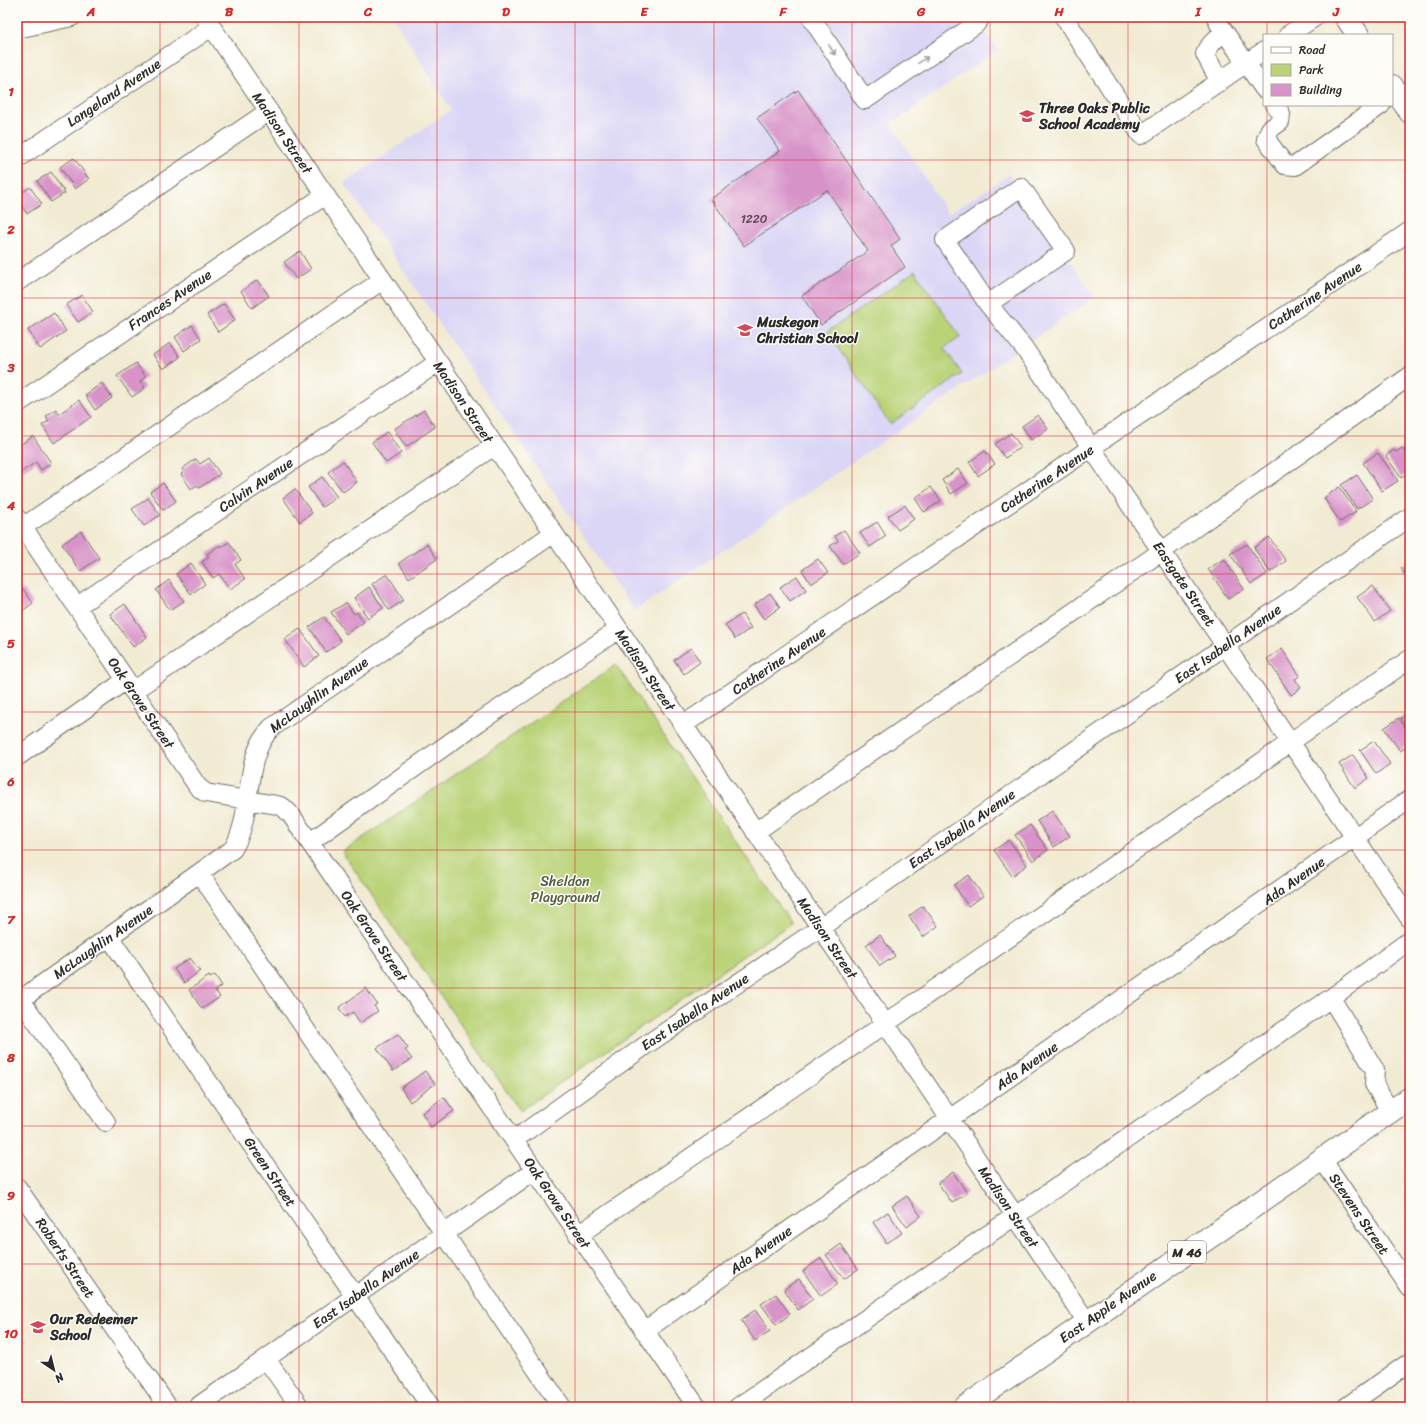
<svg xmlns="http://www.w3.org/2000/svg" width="1427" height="1424" viewBox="0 0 1427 1424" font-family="Sriracha,sans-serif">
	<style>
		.built { fill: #dcd6f6 }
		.green { fill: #bad378; stroke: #727f52 }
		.building { fill: #d893c9 }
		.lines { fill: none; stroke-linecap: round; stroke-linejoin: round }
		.minor-casing { stroke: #716e66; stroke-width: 20 }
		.major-casing { stroke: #716e66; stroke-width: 24 }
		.minor { stroke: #fff; stroke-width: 18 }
		.major { stroke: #fff; stroke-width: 22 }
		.oneway { stroke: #a0a0a0 }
		.grid { fill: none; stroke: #d62828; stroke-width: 1; stroke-opacity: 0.55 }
		.labels { text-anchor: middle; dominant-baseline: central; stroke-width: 3; stroke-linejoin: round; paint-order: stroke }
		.number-label { font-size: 12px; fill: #564552 }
		.shield { fill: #fdfcf7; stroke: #6a6a68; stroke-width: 1 }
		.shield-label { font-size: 13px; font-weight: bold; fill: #2b2b2b }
		.street-label { font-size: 14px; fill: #2b2b2b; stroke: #fdfcf7 }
		.poi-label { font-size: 14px; font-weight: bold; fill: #2b2b2b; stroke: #fdfcf7; text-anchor: start }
		.park-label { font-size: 14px; fill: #565d42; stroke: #fdfcf7 }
		.neatline { fill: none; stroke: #d62828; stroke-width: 1.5 }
		.grid-label { font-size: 13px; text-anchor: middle; font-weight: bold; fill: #d62828 }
	</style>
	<rect width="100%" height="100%" fill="#fdfcf7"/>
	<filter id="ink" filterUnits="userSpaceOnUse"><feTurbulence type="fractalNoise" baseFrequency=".025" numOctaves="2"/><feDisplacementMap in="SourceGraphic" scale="8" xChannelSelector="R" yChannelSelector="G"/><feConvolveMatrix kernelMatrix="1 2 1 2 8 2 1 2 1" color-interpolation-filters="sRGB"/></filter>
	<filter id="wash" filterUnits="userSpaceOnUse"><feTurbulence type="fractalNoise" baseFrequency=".012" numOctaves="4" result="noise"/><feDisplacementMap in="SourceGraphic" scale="16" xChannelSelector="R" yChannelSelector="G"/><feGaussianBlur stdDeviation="0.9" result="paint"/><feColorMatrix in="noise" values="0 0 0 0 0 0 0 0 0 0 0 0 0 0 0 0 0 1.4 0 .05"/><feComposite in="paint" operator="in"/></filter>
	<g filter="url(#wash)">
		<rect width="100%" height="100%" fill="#f2ebd3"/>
		<path class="built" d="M393 17H975L998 50 891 124 948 214 1009 175 1095 297 634 611 344 183 451 110Z"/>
		<path class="green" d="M915 271 961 337 944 348 962 374 890 424 827 332Z
			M616 665 791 923 520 1111 342 852Z"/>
		<g id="blocks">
			<path class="building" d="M798 90 900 239 891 246 905 267 821 325 802 296 868 251 827 190 744 246 711 199 780 151 757 118Z
				M74 158 89 179 75 189 60 167Z
				M51 172 65 193 51 202 37 181Z
				M30 187 42 204 27 214 17 199V196Z
				M300 251 311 269 296 279 284 262Z
				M258 280 269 296 252 308 241 291Z
				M82 295 93 312 78 322 66 305Z
				M224 304 235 320 218 332 207 315Z
				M54 313 66 331 40 349 28 330Z
				M192 325 201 339 184 351 175 337Z
				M170 343 180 357 163 369 153 355Z
				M136 363 146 377 140 381 145 388 132 397 117 376Z
				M102 383 112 398 95 410 85 395Z
				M79 400 91 417 54 443 42 425 49 421 46 416 56 409 59 414Z
				M424 410 435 427 406 447 394 429Z
				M1038 415 1048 429 1031 440 1022 426Z
				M387 432 401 453 386 463 372 442Z
				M1011 433 1021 447 1005 458 995 444Z
				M1410 434V446L1405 438Z
				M33 436 51 463 41 470 36 462 17 475V455L19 454 17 447Z
				M1402 448 1410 460V469L1406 471 1408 473 1401 478 1386 456 1394 450 1396 452Z
				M985 451 995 464 978 476 969 462Z
				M1378 453 1398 481 1382 491 1363 463Z
				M209 458 220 474 199 488 197 485 191 489 181 474 184 472 182 469 196 459 200 464Z
				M343 461 357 482 343 492 328 472Z
				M958 469 968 483 951 494 942 480Z
				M1357 475 1373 499 1357 509 1341 485Z
				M322 477 337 497 322 507 308 487Z
				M163 483 176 501 163 510 150 492Z
				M931 487 941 501 924 512 915 498Z
				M1339 487 1356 512 1340 522 1324 498Z
				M295 489 312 513 300 522 283 498Z
				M148 498 160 515 144 526 132 509Z
				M905 505 914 519 898 530 888 516Z
				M877 522 886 536 870 547 860 533Z
				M844 530 860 553 843 564 830 546 838 541 835 536Z
				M81 531 99 558 80 571 62 544Z
				M1269 537 1286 561 1270 572 1254 548Z
				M229 542 241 560 235 564 245 579 230 589 219 574 213 578 202 562 209 557 207 554 220 545 221 547Z
				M427 544 437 559 409 578 399 563Z
				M1247 544 1267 574 1251 584 1230 554Z
				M818 559 828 573 811 584 802 570Z
				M1224 559 1244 589 1228 599 1208 569Z
				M1410 562V581L1401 568Z
				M191 563 205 584 191 594 176 574Z
				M387 574 404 600 389 610 372 584Z
				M797 576 806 590 790 601 780 587Z
				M169 580 184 601 170 610 156 590Z
				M1373 586 1390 611 1375 622 1357 597Z
				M369 587 383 608 368 618 354 598Z
				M23 589 33 603 17 615V593Z
				M770 593 780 607 764 619 754 605Z
				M346 603 354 614 357 612 364 622 346 634 331 612Z
				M125 604 147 637 133 647 110 614Z
				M742 614 751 628 735 639 725 625Z
				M324 617 341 641 326 652 309 627Z
				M300 629 319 656 304 667 285 639Z
				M691 648 700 662 684 674 674 660Z
				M1282 649 1300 676 1295 679 1301 688 1291 695 1267 659Z
				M1410 711V732L1401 718Z
				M1399 718 1410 735V745L1400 751 1384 728Z
				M1374 741 1390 764 1376 774 1360 750Z
				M1353 755 1369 778 1355 788 1339 764Z
				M1052 811 1070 836 1054 847 1037 821Z
				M1030 825 1048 850 1033 861 1015 835Z
				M1009 840 1027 865 1012 876 994 850Z
				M969 875 983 896 968 906 954 885Z
				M923 906 938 926 923 937 909 916Z
				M880 935 895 956 880 966 866 945Z
				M190 958 200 971 184 983 174 969Z
				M215 975 222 986 215 990 220 997 202 1009 189 990 209 976 210 978Z
				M366 988 377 1004 374 1006 378 1011 360 1023 353 1012 345 1017 339 1008Z
				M398 1034 408 1048 405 1050 412 1059 393 1071 377 1048Z
				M425 1071 435 1084 410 1102 401 1088Z
				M444 1097 454 1111 431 1127 422 1113Z
				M953 1172 967 1193 952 1203 938 1183Z
				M907 1196 921 1216 907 1227 892 1206Z
				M888 1212 902 1233 887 1243 873 1222Z
				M841 1244 858 1269 844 1279 826 1255Z
				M821 1258 838 1284 821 1296 803 1271Z
				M799 1279 813 1299 798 1310 784 1289Z
				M776 1294 790 1314 776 1325 761 1304Z
				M755 1310 770 1331 755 1341 741 1320Z"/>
		</g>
	</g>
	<g filter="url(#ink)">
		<use href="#blocks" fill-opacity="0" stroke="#716e66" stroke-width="1"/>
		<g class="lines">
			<defs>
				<path id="minor" d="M205 17 1087 1322
					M811 17 865 100 976 24 981 17
					M1064 17 1141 135 1264 51
					M1216 17 1219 24 1264 89
					M17 29 72 17
					M1288 35 1315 17
					M1220 82 1205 54 1211 44 1224 31
					M1275 105 1281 114 1280 122 1270 129 1266 139 1285 165 1295 166 1381 105
					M17 159 210 28
					M17 282 269 111
					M988 304 1066 251 1021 187 945 240 988 304 1024 348 1410 919
					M17 404 324 196
					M17 518 198 787 206 793 277 805 283 807 291 815 697 1407
					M23 527 381 281
					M76 607 437 363
					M133 691 494 446
					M683 725 1410 231
					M17 757 126 680
					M755 832 1162 551 1410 376
					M310 842 479 722 618 630
					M200 874 562 1407
					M110 938 431 1407
					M1331 998 1410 940
					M21 1000 106 1122
					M17 1002 233 849C255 812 241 761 271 728L554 533
					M514 1140 646 1045 820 928 1410 517
					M1322 1159 1410 1288
					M17 1187 168 1407
					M578 1235 885 1024 1410 659
					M644 1331 1410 799
					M266 1359 300 1407
					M197 1407 535 1170
					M738 1407 1331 998 1375 1070 1374 1084 1390 1111
					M1346 1407 1410 1362"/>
				<path id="major" d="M1346 17 1358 35
					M1392 86 1410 112
					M965 1407 1410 1098"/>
			</defs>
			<use href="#minor" class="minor-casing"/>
			<use href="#major" class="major-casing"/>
			<use href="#minor" class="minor"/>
			<use href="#major" class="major"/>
		</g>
		<defs><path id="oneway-shaft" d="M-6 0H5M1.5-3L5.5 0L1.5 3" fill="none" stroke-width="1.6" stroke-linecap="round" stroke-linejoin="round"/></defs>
		<g class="oneway">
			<use href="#oneway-shaft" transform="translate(832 50) rotate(58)"/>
			<use href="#oneway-shaft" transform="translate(923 60) rotate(-34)"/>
		</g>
	</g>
	<path class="grid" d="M160 17V1407M299 17V1407M437 17V1407M575 17V1407M714 17V1407M852 17V1407M990 17V1407M1128 17V1407M1267 17V35M1267 105V1407M17 160H1410M17 298H1410M17 436H1410M17 574H1410M17 712H1410M17 850H1410M17 988H1410M17 1126H1410M17 1264H1410"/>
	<defs>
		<symbol id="school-bare" viewBox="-9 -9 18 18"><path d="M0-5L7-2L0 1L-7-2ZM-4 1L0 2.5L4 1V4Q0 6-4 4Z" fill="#d1495b" stroke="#fdfcf7" stroke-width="2.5" paint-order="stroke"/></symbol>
	</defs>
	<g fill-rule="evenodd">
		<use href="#school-bare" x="1016" y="105" width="22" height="22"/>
		<use href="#school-bare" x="734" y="319" width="22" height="22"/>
		<use href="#school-bare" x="27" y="1316" width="22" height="22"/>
	</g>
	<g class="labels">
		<g class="number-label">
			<text x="754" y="219">1220</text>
		</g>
		<rect class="shield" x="1168" y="1241" width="38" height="22" rx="3"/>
		<g class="shield-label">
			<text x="1187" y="1252">M 46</text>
		</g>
		<g class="street-label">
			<text transform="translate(114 93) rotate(-34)">Langeland Avenue</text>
			<text transform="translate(282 133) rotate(56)">Madison Street</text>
			<text transform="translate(1315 296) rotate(-34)">Catherine Avenue</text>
			<text transform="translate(170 300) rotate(-34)">Frances Avenue</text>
			<text transform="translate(463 402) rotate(56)">Madison Street</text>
			<text transform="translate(1047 479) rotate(-34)">Catherine Avenue</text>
			<text transform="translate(256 485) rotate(-34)">Calvin Avenue</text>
			<text transform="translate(1184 584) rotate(56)">Eastgate Street</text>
			<text transform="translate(1228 644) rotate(-35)">East Isabella Avenue</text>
			<text transform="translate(779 661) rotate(-34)">Catherine Avenue</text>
			<text transform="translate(645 670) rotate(56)">Madison Street</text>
			<text transform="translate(319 695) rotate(-36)">McLaughlin Avenue</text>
			<text transform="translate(141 703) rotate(56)">Oak Grove Street</text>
			<text transform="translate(962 829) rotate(-35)">East Isabella Avenue</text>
			<text transform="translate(1294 881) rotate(-35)">Ada Avenue</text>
			<text transform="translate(374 936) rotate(56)">Oak Grove Street</text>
			<text transform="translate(827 938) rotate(56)">Madison Street</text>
			<text transform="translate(103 942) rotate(-35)">McLaughlin Avenue</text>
			<text transform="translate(695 1012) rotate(-34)">East Isabella Avenue</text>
			<text transform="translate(1027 1066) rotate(-35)">Ada Avenue</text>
			<text transform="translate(270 1172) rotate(56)">Green Street</text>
			<text transform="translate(557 1203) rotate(56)">Oak Grove Street</text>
			<text transform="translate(1008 1207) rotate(56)">Madison Street</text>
			<text transform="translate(1359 1214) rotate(56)">Stevens Street</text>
			<text transform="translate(761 1250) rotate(-35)">Ada Avenue</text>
			<text transform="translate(65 1258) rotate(56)">Roberts Street</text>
			<text transform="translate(366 1289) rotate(-35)">East Isabella Avenue</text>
			<text transform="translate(1108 1307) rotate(-35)">East Apple Avenue</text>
		</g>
		<g class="poi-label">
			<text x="1039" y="108">Three Oaks Public<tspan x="1039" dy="16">School Academy</tspan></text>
			<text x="757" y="322">Muskegon<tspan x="757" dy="16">Christian School</tspan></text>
			<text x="50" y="1319">Our Redeemer<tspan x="50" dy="16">School</tspan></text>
		</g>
		<g class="park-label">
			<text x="565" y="881">Sheldon<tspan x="565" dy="16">Playground</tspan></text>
		</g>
	</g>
	<rect width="1427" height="1424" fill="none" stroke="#fdfcf7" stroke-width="44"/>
	<rect x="1263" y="34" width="130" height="72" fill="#fdfcf7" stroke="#a9a8a5"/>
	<rect x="1271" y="47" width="20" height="6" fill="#ffffff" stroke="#a9a8a5"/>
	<text x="1299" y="54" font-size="12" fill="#2b2b2b">Road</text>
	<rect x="1271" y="64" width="20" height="12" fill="#bad378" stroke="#a9a8a5"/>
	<text x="1299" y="74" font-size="12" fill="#2b2b2b">Park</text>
	<rect x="1271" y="84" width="20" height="12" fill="#d893c9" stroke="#a9a8a5"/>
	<text x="1299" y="94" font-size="12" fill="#2b2b2b">Building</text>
	<g transform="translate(54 1370) rotate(145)" stroke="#fdfcf7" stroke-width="3" paint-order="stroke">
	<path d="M0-3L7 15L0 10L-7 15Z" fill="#2b2b2b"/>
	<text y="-6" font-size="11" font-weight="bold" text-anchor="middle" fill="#2b2b2b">N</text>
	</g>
	<rect x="22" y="22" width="1383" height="1380" class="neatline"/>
	<g class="grid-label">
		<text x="91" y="16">A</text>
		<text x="229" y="16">B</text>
		<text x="368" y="16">C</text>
		<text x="506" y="16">D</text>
		<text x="644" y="16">E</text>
		<text x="783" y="16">F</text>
		<text x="921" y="16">G</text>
		<text x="1059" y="16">H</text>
		<text x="1198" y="16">I</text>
		<text x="1336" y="16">J</text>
		<text x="11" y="96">1</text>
		<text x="11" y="234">2</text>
		<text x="11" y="372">3</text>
		<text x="11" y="510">4</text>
		<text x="11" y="648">5</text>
		<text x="11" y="786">6</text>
		<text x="11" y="924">7</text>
		<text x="11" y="1062">8</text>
		<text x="11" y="1200">9</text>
		<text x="11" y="1338">10</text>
	</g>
</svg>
